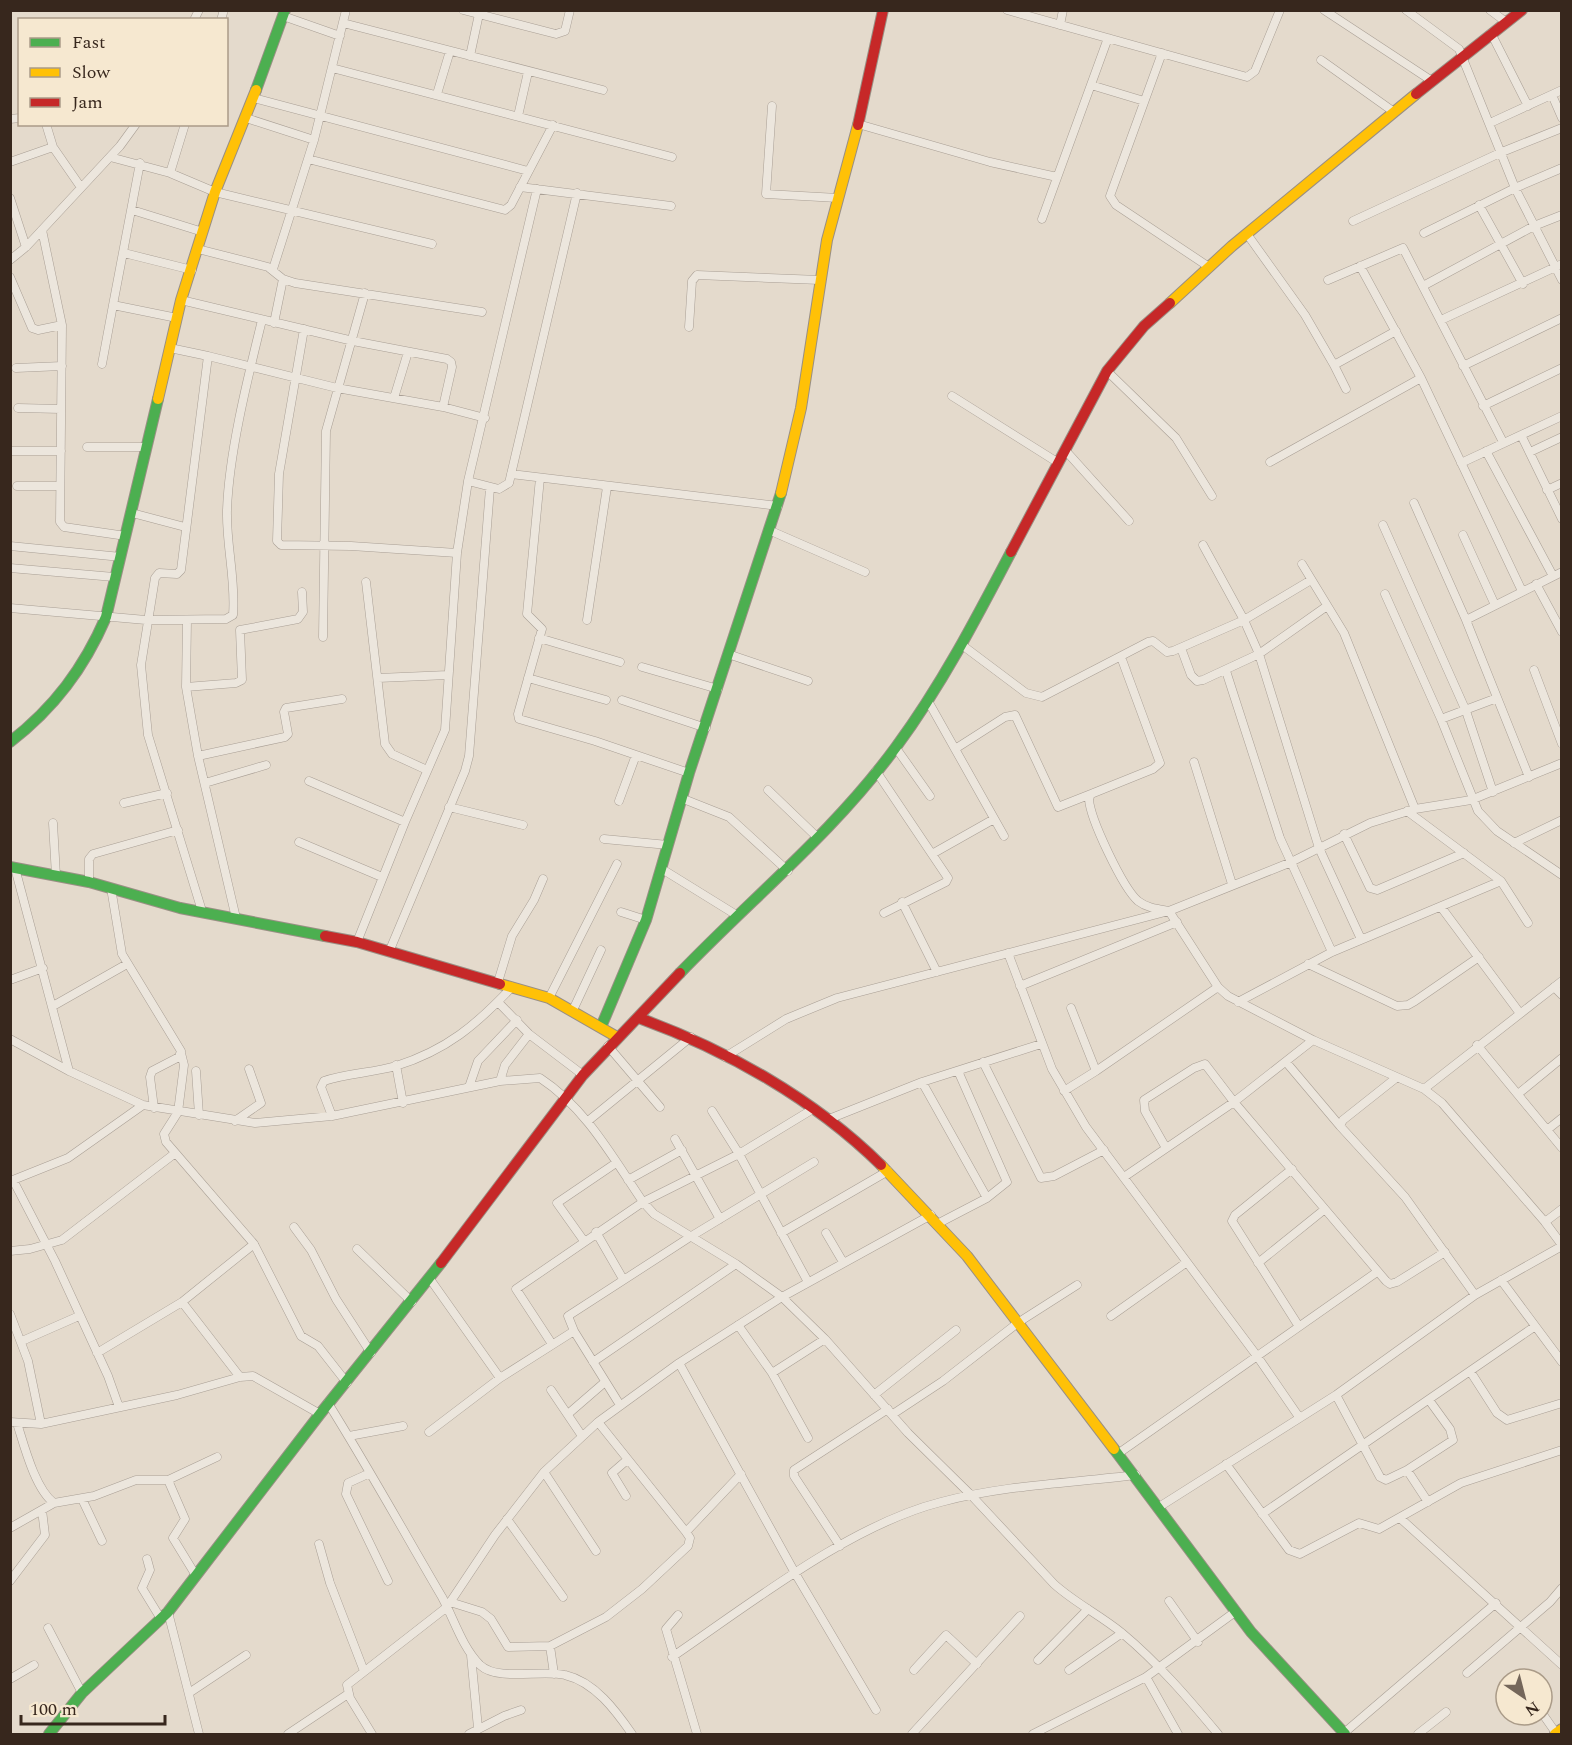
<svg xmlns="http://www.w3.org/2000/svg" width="1572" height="1745" viewBox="0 0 1572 1745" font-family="Spectral,serif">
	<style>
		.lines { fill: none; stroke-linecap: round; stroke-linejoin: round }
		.street-casing { stroke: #a99f95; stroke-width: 9 }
		.fast-casing { stroke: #998f84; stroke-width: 12 }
		.slow-casing { stroke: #998f84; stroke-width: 12 }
		.jam-casing { stroke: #998f84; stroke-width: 12 }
		.street { stroke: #ece6dd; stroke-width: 8 }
		.fast { stroke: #4caf50; stroke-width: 10 }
		.slow { stroke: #ffc107; stroke-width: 10 }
		.jam { stroke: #c62828; stroke-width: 10 }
	</style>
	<rect width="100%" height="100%" fill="#e4dacc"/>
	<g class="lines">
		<defs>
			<path id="street" d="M463 10 556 34 565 31 570 10
				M1007 10 1247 77 1255 71 1280 10
				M1324 10 1432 81
				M1406 10 1459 49 1515 188 1562 280
				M1490 10 1506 22
				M283 16 340 36
				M194 20 199 10
				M221 20 223 13
				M343 23 603 90
				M1060 25 1063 10
				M1491 33 1528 106
				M1162 53 1110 196 1116 205 1209 267
				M470 56 479 14
				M1321 60 1394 112
				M332 68 672 157
				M1091 85 1144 101
				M437 94 450 51
				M1552 95 1562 118
				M254 98 528 171
				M772 106 766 194 838 198
				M518 116 528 72
				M246 118 314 140
				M10 119 20 118
				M1490 123 1562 90
				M46 124 53 147 80 186
				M858 124 990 162 1057 177
				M110 157 170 173 215 192 432 244
				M308 159 505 210 511 205 553 125
				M10 162 53 147
				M170 173 185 124
				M520 187 671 206
				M10 198 26 247
				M1479 205 1523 284
				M132 210 203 232
				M1042 219 1108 38
				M1353 221 1502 152 1562 128
				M42 230 62 325 60 522 64 527 126 536
				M1424 233 1515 188 1562 168
				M1247 234 1305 315 1334 365
				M198 249 268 267 283 279 295 283 482 312
				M124 253 192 270
				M10 260 26 247 120 146 136 124
				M1360 266 1421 378 1522 591
				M273 269 314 140 346 10
				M10 277 32 328 38 330 62 325
				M1328 280 1403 248 1503 442
				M1423 286 1534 226 1562 215
				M181 300 353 341 447 359 451 362 452 367 443 407
				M113 305 140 163
				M1441 320 1562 264
				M274 323 283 279
				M689 327 692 281 697 275 820 280
				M304 329 279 474 277 541 281 545 351 546 457 553
				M170 348 208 356
				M102 364 113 305 177 318
				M1463 366 1562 318
				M16 368 62 366
				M1107 371 1176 438 1212 496
				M1346 389 1334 365 1396 331
				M952 396 1057 462
				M394 398 408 352
				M1483 406 1562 368
				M18 408 61 409
				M1521 435 1562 519
				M87 447H146
				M1065 450 1129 521
				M10 451H61
				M1486 451 1553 576
				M1530 452 1562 437
				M1270 462 1421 378
				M1461 463 1562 416
				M511 474 778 506
				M540 478 527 614 542 629 518 714 519 719 595 741 689 773
				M468 481 499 489 509 483 577 193
				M17 486H59
				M1547 490 1562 483
				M1414 503 1466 620 1529 777
				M132 513 185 527
				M1383 525 1466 711 1493 792
				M771 531 865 572
				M1463 535 1495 605
				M1203 545 1244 620 1259 654 1319 848 1361 939
				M10 546 121 557
				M1302 564 1344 633 1415 809
				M10 568 114 577
				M366 582 385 744 392 754 427 770
				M1536 584 1562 632
				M1385 594 1441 719 1478 811 1497 831 1562 875
				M10 608 146 620 226 619 233 615C236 580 226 545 227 510 229 452 248 377 262 320
				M187 620 186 687 198 756 236 918
				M587 620 607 487
				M1466 620 1562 572
				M323 637 326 431 365 293
				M539 638 620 662
				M962 645 1026 693 1042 697 1148 642 1153 641 1167 652 1173 651 1244 620 1311 580
				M1181 648 1191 675 1197 681 1203 680 1259 654 1327 606
				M728 654 808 681
				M1121 657 1160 763 1153 769 1091 794 1089 799C1090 819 1123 888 1138 901 1147 908 1158 909 1169 911L1218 987 1228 996 1313 1040 1424 1089 1442 1103 1545 1222 1562 1245
				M642 667 718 689
				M1534 670 1562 744
				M1226 671 1280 838 1332 952
				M378 678 448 675
				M528 678 606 700
				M186 687 236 683 242 680 240 630 298 619 303 612 302 592
				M622 700 706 728
				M928 701 1004 836
				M1441 719 1497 698
				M896 748 930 796
				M955 749 1005 717 1015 715 1058 807 1091 794
				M198 756 285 737 288 734 284 712 286 708 342 699
				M1194 762 1232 884
				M876 771 948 878 946 882 884 913
				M309 781 405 822
				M205 783 266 765
				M768 790 818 838
				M681 798 729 817 788 871
				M619 801 636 755
				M124 803 167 793
				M449 807 523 825
				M1407 811 1501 881 1528 923
				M53 823 56 876
				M1344 834 1370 888 1377 890 1464 853
				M604 839 668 845
				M299 842 382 877
				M1514 843 1562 820
				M932 854 994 819
				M15 868 69 1071
				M662 869 738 916
				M89 882V859L93 854 178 830
				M111 888 122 954 181 1051 179 1057 152 1071 150 1077 154 1108
				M902 902 937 972
				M1441 907 1519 1012
				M202 911 148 735 141 665 155 578 159 573 177 574 181 570 208 356 337 388 443 407 485 418
				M621 912 646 920
				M357 942 405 822 445 730 457 553 468 481 537 189
				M389 952 465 771 469 756 490 488
				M1008 953 1052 1069 1086 1127 1257 1356 1299 1417
				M1308 964 1397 1006 1408 1005 1415 1001 1479 957
				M10 980 43 968
				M498 982 512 936 534 900 543 879
				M1020 986 1177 922
				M1554 987 1562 995
				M549 998 617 864
				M498 1002 529 1034 583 1075
				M1238 1002 1332 952 1501 881
				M53 1006 127 964
				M1071 1008 1096 1071
				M573 1010 601 950
				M10 1039 69 1071 143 1105 255 1123 332 1116 500 1081 540 1078C586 1108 613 1158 643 1202L654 1214 736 1264 782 1297 825 1339 908 1433 971 1495 1054 1584C1075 1603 1100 1615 1122 1633 1158 1663 1188 1698 1218 1734
				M1477 1045 1562 1148
				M608 1046 660 1107
				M181 1053 184 1065 178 1112 164 1134 166 1142 254 1244 301 1336 318 1346 347 1383
				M725 1057 786 1019 837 998 1169 911 1289 863 1370 823 1415 809 1471 800 1562 763
				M983 1062 1041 1178 1054 1176 1104 1150
				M1286 1062 1340 1126
				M396 1065 403 1103
				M196 1071 199 1115
				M1396 1078 1343 1120 1340 1126 1405 1197 1475 1295
				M500 1081 505 1065 529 1034
				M922 1082 987 1198
				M469 1087 478 1061 517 1020
				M1424 1089 1562 981
				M1064 1091 1096 1071 1218 987
				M1518 1094 1562 1058
				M712 1111 739 1154 808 1282
				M332 1116 321 1087 324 1081C347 1073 372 1073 396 1066 447 1050 476 1025 512 987
				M829 1119 922 1082 1041 1044
				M235 1121 261 1103 249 1069
				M588 1121 691 1037
				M1547 1130 1562 1118
				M675 1139 720 1219
				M1166 1148 1145 1111 1144 1100 1194 1068 1205 1064 1234 1102 1386 1281 1390 1284 1397 1282 1445 1252
				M1292 1169 1235 1215 1232 1221 1298 1325
				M1124 1177 1234 1102 1313 1040
				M628 1180 682 1150
				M1545 1222 1562 1209
				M939 1223 987 1198 1007 1182 958 1071
				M294 1227 311 1250 336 1299 371 1353
				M596 1232 623 1279
				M781 1233 888 1171
				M826 1233 843 1262
				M584 1241 557 1203 616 1163
				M357 1249 412 1302
				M10 1251 30 1249 62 1240 174 1154
				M1258 1263 1325 1209
				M430 1279 500 1378
				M1501 1280 1562 1362
				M182 1302 240 1377
				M10 1314 28 1361 41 1424
				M1111 1316 1187 1262
				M738 1325 772 1373 808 1438
				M22 1341 79 1316
				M552 1344 516 1289 643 1202 739 1154 813 1109
				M97 1353 182 1302 254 1244
				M593 1362 736 1264
				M679 1363 795 1573 876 1710
				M1470 1371 1497 1413 1507 1420 1562 1403
				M772 1373 825 1339
				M551 1390 582 1436
				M874 1395 956 1330
				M1336 1395 1380 1477 1386 1480 1407 1470 1453 1440 1450 1429 1429 1400
				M328 1403C368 1467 404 1532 442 1597 454 1619 462 1647 480 1665 498 1682 542 1669 565 1675 595 1682 616 1711 632 1734
				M620 1405 574 1331 568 1316 690 1237 814 1162
				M119 1407 108 1376 55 1261 13 1180 68 1158 143 1105
				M568 1414 605 1382
				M893 1414 943 1381 1019 1322 1077 1285
				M10 1422 41 1424 177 1395 240 1377 253 1376 320 1414
				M17 1423C24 1445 35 1489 54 1503L94 1496 136 1480H168L217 1457
				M429 1432 500 1378 574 1331
				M349 1436 403 1426
				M1119 1453 1377 1272
				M1226 1464 1289 1550 1300 1554 1359 1523 1379 1529 1461 1483 1562 1450
				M1407 1470 1428 1502
				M544 1472 596 1551
				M370 1473 348 1483 346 1494 388 1581
				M168 1480 185 1519 173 1538 195 1574
				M626 1496 612 1473 627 1460
				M82 1499 102 1541
				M1159 1507 1336 1395 1475 1295 1562 1246
				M1262 1514 1534 1327
				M1400 1518 1562 1665
				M507 1519 563 1597
				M10 1528 54 1503
				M686 1532 741 1474
				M319 1544 330 1583 364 1671
				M840 1546 794 1476V1470L888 1409
				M147 1559 150 1570 142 1588 161 1619
				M10 1581 45 1535 42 1510
				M1169 1601 1198 1642
				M450 1602 482 1612 491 1619 508 1647 550 1646 606 1617 642 1589 688 1546 690 1538 686 1532 598 1422
				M168 1612 199 1734
				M678 1615 666 1629 697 1734
				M48 1628 82 1693
				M550 1646 554 1674
				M471 1655 478 1728
				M672 1657C750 1604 850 1525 941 1502 1004 1485 1071 1483 1136 1475
				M1038 1660 1088 1609
				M914 1670 946 1635 977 1664
				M1069 1670 1122 1633
				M1467 1673 1550 1602 1562 1588
				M1146 1677 1178 1734
				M10 1679 34 1665
				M189 1693 246 1655
				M1542 1713 1556 1733
				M1344 1733 1496 1603
				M288 1734 348 1694
				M372 1734 350 1698 347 1685 447 1607 495 1535 544 1472 598 1422 679 1363 782 1297 931 1215
				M469 1734 504 1716 521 1710
				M912 1734 1020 1616
				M1033 1734 1146 1677 1235 1612
				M1418 1734 1446 1712"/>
			<path id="fast" d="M256 90 285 10
				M10 742C54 708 84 668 106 617L158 399
				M10 867 89 882 180 908 325 936
				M680 973C752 898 834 832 896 747 941 686 976 619 1011 552
				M601 1027 646 920 689 773 781 493
				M1114 1449 1251 1632 1345 1734
				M49 1734 82 1693 168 1612 320 1414 441 1263"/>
			<path id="slow" d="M1170 303 1232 246 1416 94
				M158 399 181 300 215 192 256 90
				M781 493 801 408 827 240 858 125
				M500 984 549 998 617 1037
				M881 1165 967 1256 1114 1449
				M1555 1734 1562 1729"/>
			<path id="jam" d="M1416 94 1522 10
				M858 125 883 10
				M1011 552 1107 371 1144 326 1170 303
				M325 936 357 942 500 984
				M639 1018C727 1050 814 1099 881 1165
				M441 1263 583 1075 680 973"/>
		</defs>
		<use href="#street" class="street-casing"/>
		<use href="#fast" class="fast-casing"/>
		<use href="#slow" class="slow-casing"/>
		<use href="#jam" class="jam-casing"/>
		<use href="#street" class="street"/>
		<use href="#fast" class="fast"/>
		<use href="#slow" class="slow"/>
		<use href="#jam" class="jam"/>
	</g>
	<rect width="1572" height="1745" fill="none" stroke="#37271d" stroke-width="24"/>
	<rect x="18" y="18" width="210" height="108" fill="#f6e8d0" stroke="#aa9b88" stroke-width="1.5"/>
	<rect x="30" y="38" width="30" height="9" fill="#4caf50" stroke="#aa9b88" stroke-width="1.5"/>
	<text x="72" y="48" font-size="18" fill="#37271d">Fast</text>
	<rect x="30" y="68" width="30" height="9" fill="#ffc107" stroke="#aa9b88" stroke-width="1.5"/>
	<text x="72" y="78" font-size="18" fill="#37271d">Slow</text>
	<rect x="30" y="98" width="30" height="9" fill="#c62828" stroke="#aa9b88" stroke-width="1.5"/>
	<text x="72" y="108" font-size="18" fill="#37271d">Jam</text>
	<g transform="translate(1524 1697) rotate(145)"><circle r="28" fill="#f6e8d0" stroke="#aa9b88" stroke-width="1.5"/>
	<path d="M0-4.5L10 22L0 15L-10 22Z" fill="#74665a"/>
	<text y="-9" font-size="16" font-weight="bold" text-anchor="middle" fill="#37271d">N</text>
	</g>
	<path d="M21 1715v9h144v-9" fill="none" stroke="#37271d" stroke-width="3"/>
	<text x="30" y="1715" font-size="18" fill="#37271d" stroke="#f6e8d0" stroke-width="4.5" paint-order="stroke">100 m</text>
</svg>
